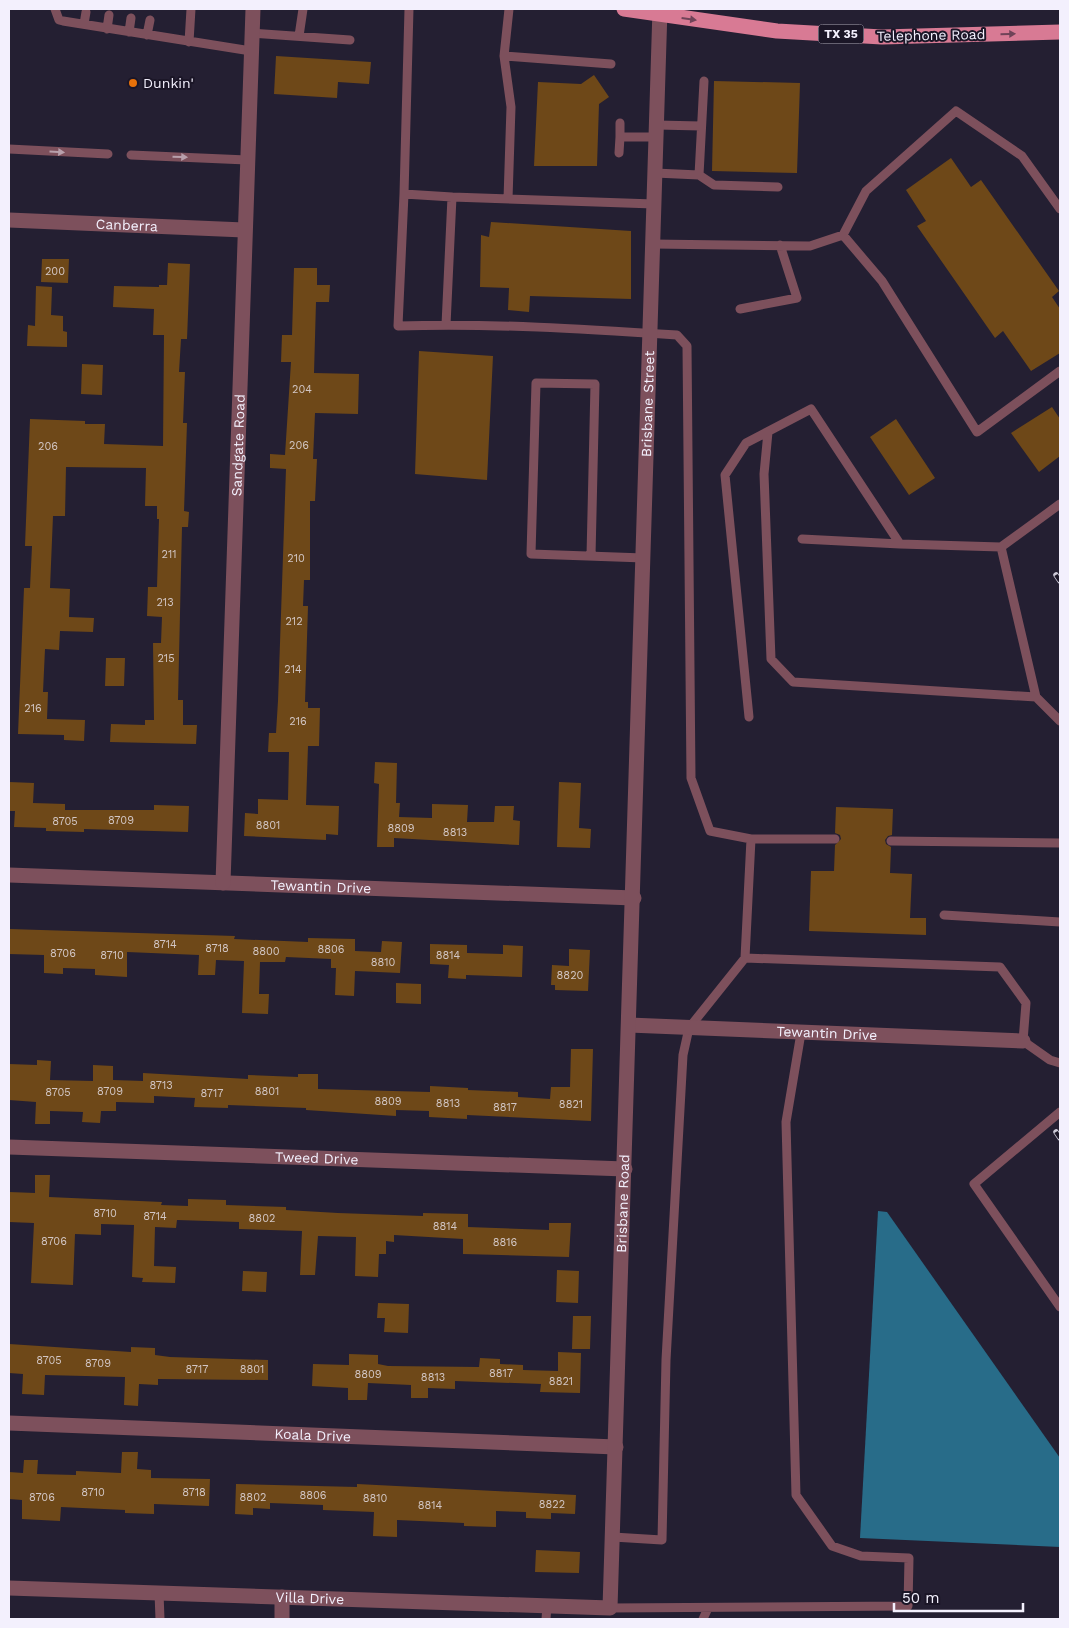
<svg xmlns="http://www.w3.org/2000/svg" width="1069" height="1628" viewBox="0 0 1069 1628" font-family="'Work Sans',sans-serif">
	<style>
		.water { fill: #286c89 }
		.building { fill: #6e4818 }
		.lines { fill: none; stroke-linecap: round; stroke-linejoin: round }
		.lane { stroke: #7d505c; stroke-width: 9 }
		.street { stroke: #7d505c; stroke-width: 15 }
		.primary { stroke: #d87a94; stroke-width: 15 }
		.rail-casing { stroke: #ccc9d7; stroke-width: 5.5 }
		.rail { stroke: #1b1627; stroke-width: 4; stroke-dasharray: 11; stroke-linecap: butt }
		.oneway { fill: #704358 }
		.oneway2 { fill: #b8a0ac }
		.food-dot { fill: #e8710a; stroke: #1b1627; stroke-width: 2 }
		.labels { text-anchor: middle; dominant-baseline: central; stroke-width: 4; stroke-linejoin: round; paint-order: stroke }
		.number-label { font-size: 11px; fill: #d2c6c4 }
		.shield { fill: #1b1627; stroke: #b2afbd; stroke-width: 1 }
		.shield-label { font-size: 12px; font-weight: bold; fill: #f3f0fd }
		.street-label { font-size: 14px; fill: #f3f0fd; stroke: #1b1627 }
		.poi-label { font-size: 14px; fill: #f3f0fd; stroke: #1b1627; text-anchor: start }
	</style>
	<rect width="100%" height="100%" fill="#241f32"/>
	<path class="water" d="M878 1211 887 1212 1060 1458V1547L860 1538Z"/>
	<path class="building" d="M276 56 371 62 369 84 338 82 337 98 274 94Z
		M594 75 609 97 599 104 597 166H534L538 82 581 84Z
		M714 81 800 83 797 173 712 171Z
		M951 158 971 187 981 180 1059 291 1052 297 1060 309V353L1031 371 1003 331 995 338 917 226 926 221 906 190Z
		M491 222 631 231V299L530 296 529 312 508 310 509 288 480 287 481 235 489 237Z
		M42 259H69L68 283 41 282Z
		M168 263 190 264 187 339H181L179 372H185L183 423H187L184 511 189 512 188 527H182L178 700H183V725H197L196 744 110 742 111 724 145 725V720H154L153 643H161L162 617 147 616 148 587H157L159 519H157V506H145L146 468 66 467 65 516H53L50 588 70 589 69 617 94 618 93 632 60 631 59 650 45 649 43 692H48L47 719 85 720 84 741 64 740V735L18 734 24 588H30L32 546H25L30 419 85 421V424H105L104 444 163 446 164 335H153L154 309 113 307 114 286 159 287V285H167Z
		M294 268H317V285H330L329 302H316L314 373 359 374 358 414 315 413 313 459H317L315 501H310V580H304L303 606H308L305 702H308V708H320L319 746H308L306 805 339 806 338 835 326 834V840L244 836 245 813 258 814V799L288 800 289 752H268L269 733H276L278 701 286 469 270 468V454L285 455 291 362H281L282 335H292Z
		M36 286 52 287 51 315 63 316V331L67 332V347L27 346 28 325 35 326Z
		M419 351 493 356 487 480 415 474Z
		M82 364 103 365 102 395 81 394Z
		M1052 407 1060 419V456L1039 472 1011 433Z
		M896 419 935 478 909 495 870 437Z
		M106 658H125L124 686H105Z
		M375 762 397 763 396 803H400L399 817 432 818V804L468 805 467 822H494L495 806H514L513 820 520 821 519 845 394 838V847H377L379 784 374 783Z
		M9 782 34 783 33 803 65 804V810H154V805L189 806 188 832 84 829V832L46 831V828L14 827 15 811H9Z
		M559 782 581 783 579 828 591 829 590 848 557 847Z
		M836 807 893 809 892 835 888 836 885 840 886 844 891 847 890 873 912 874 910 918H926V935L809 931 811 871H834L835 845 841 839 840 835 835 833Z
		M9 929 235 936 234 939 308 942V938L355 939V951L381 952 382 941 402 942 400 973 355 971 354 996 335 995 336 968H331V959L286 957 285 962H260L259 994H269L268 1014 242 1013 244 961 216 960 215 975H198L199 955 127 952V977L95 975V969L63 968V974L44 973V955L9 954Z
		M430 944 467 945V953L503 954V945L523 946 522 977 466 975V979L448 978 449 965 430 964Z
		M569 949 590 950 588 991 555 990V985H551L552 965 569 966Z
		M396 983 421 984V1004L396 1003Z
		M571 1049H593L591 1121 467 1115V1119L429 1117V1111L396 1110V1116L306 1110V1108L228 1105V1108L194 1107 195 1098 154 1096V1103L116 1102V1111H101L100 1123 82 1122 83 1112 50 1111V1124H35L36 1102 9 1100V1064L37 1065V1060L51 1061 50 1080 93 1081V1065L113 1066V1080L143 1081V1073L248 1079V1075L298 1077V1074H318V1089L430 1092V1086L468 1088V1090L518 1092V1097L550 1099 551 1087H570Z
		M35 1175H50L49 1197 162 1202 161 1205 188 1206V1199L226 1200V1205L286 1207V1210L338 1213 423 1216V1213L468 1214V1227L549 1230V1223H571L569 1257 463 1254V1239L394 1235V1242L386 1241V1254H379L378 1277 355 1276 356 1237 318 1236 315 1275H300L302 1231 239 1229V1222L177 1220 176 1228 155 1227 154 1266 176 1267 175 1283 142 1282 143 1278 132 1277 134 1225 101 1224V1235L75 1234 73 1285 31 1283 34 1223 9 1222V1192L35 1193Z
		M557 1270 579 1271 578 1303 556 1302Z
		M243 1271 267 1272 266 1292 242 1291Z
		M378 1303 409 1304 408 1333 384 1332 385 1318H377Z
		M573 1316H591L590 1349H572Z
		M9 1344 131 1352V1347L155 1348V1355L170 1357 268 1360V1380L158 1379V1385L139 1384 138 1406 124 1405 125 1377 45 1375 44 1395 22 1394 23 1374 9 1373Z
		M558 1352 581 1353 580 1393 540 1392 541 1384 455 1381V1389L428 1388V1398H411V1385L368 1383 367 1400H348V1388L312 1386 313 1364 349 1365V1354L378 1355V1364L388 1366 479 1367 480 1358 500 1359V1364L523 1365V1370L558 1371Z
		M122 1452H138L137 1469 151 1470V1478L210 1479 209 1506 154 1504V1514L125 1513V1510L61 1507 60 1521 22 1519V1500L9 1499V1472L23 1473 24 1460H38L37 1474 76 1475V1471L121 1473Z
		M236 1484 357 1487V1484L576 1495 575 1514 551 1513V1519L526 1518V1512L496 1511V1527L464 1526V1523L397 1520V1537L373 1536 374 1512 323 1510V1505L270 1503V1509L253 1508V1515L235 1514Z
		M536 1550 580 1552 579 1573 535 1572Z"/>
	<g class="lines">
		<path class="lane" d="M55 9 59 20 63 21 251 51
			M409 9 404 194 452 197
			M509 9 504 56 611 64
			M84 24 86 12
			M107 29 109 15
			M129 32 131 18
			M252 33 350 40
			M147 35 150 20
			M299 36 303 9
			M189 42 191 9
			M504 56 511 107 508 199
			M620 123V137H656
			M657 125 701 126
			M9 149 108 154
			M619 153 620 137
			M131 155 247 160
			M655 173 699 175 704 81
			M699 175 714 185 778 187
			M404 194 398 326C491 323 585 329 677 335L687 346 691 778 710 831 751 839 745 958
			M843 235 866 191 956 111 1022 156 1060 209
			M653 244 810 246 843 235 882 281 977 432 1060 371
			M740 309 797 298 780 245
			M446 325 452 197 654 204
			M768 432 764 474 771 659 793 682 1036 697 1060 721
			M802 539 900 544
			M1001 547 1036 697
			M591 556 595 384 536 383 531 554 644 558
			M749 717 725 475 746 443 811 409 900 544 1001 547 1060 504
			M751 839H835
			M891 841 1060 843
			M944 915 1060 922
			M1060 1112 974 1184 1060 1307
			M613 1537 662 1540 666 1360 683 1055 689 1028 745 958 1000 967 1026 1003 1023 1041 1050 1060 1060 1063
			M159 1593 160 1619
			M610 1608 908 1606 909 1558 861 1556 832 1546 796 1495 786 1122 801 1033
			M546 1619 547 1606
			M703 1619 708 1608"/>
		<g class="street">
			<path id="s1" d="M9 220 244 230"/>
			<path id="s2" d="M9 875 634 898"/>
			<path id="s3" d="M223 883 253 9"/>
			<path id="s4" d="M629 1025 1023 1041"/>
			<path id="s5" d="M9 1147 625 1169"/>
			<path id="s6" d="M9 1423 616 1447"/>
			<path id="s7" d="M9 1588 610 1608 660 9"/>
			<path d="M282 1597V1619"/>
		</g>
		<path class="primary" d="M624 9 777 31 882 37 1060 32"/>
		<defs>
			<path id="rail" d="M1056 575 1060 581
				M1056 1132 1060 1138"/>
		</defs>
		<use href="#rail" class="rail-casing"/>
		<use href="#rail" class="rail"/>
	</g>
	<defs><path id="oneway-solid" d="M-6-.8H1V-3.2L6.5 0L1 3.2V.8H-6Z" transform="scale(1.25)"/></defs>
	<g class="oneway">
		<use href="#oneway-solid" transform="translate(689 19) rotate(8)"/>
		<use href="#oneway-solid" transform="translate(1008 34) rotate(-1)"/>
	</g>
	<g class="oneway2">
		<use href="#oneway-solid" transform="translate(57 152) rotate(3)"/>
		<use href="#oneway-solid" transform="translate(180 157) rotate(2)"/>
	</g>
	<circle class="food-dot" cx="133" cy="83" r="5"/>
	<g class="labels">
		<g class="number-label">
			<text x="55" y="271">200</text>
			<text x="302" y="389">204</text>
			<text x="299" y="445">206</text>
			<text x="48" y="446">206</text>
			<text x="169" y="554">211</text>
			<text x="296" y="558">210</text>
			<text x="165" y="602">213</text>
			<text x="294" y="621">212</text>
			<text x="166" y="658">215</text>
			<text x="293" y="669">214</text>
			<text x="33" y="708">216</text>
			<text x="298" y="721">216</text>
			<text x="121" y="820">8709</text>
			<text x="65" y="821">8705</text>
			<text x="268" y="825">8801</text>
			<text x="401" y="828">8809</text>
			<text x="455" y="832">8813</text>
			<text x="165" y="944">8714</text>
			<text x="217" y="948">8718</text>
			<text x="331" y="949">8806</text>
			<text x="266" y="951">8800</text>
			<text x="63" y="953">8706</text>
			<text x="112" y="955">8710</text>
			<text x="448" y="955">8814</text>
			<text x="383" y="962">8810</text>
			<text x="570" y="975">8820</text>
			<text x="161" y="1085">8713</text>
			<text x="110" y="1091">8709</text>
			<text x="267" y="1091">8801</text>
			<text x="58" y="1092">8705</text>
			<text x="212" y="1093">8717</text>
			<text x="388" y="1101">8809</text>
			<text x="448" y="1103">8813</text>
			<text x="571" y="1104">8821</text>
			<text x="505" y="1107">8817</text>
			<text x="105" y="1213">8710</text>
			<text x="155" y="1216">8714</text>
			<text x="262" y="1218">8802</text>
			<text x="445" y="1226">8814</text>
			<text x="54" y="1241">8706</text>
			<text x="505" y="1242">8816</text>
			<text x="49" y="1360">8705</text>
			<text x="98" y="1363">8709</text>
			<text x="197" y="1369">8717</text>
			<text x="252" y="1369">8801</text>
			<text x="501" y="1373">8817</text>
			<text x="368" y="1374">8809</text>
			<text x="433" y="1377">8813</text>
			<text x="561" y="1381">8821</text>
			<text x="93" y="1492">8710</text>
			<text x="194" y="1492">8718</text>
			<text x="313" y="1495">8806</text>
			<text x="42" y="1497">8706</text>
			<text x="253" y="1497">8802</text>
			<text x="375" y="1498">8810</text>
			<text x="552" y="1504">8822</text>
			<text x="430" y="1505">8814</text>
		</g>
		<rect class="shield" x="818.5" y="24.5" width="45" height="19" rx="4"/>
		<g class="shield-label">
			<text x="841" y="34">TX 35</text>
		</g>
		<g class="street-label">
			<text transform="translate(931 35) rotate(-1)">Telephone Road</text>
			<text stroke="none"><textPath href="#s1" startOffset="118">Canberra</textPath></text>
			<text stroke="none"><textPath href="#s7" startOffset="1806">Brisbane Street</textPath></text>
			<text stroke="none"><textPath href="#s3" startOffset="438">Sandgate Road</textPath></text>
			<text stroke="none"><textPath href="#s2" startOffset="312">Tewantin Drive</textPath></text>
			<text stroke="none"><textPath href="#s4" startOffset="198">Tewantin Drive</textPath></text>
			<text stroke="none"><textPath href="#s5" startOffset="308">Tweed Drive</textPath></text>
			<text stroke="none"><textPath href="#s7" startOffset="1006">Brisbane Road</textPath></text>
			<text stroke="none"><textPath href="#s6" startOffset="304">Koala Drive</textPath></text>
			<text stroke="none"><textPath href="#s7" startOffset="301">Villa Drive</textPath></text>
		</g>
		<g class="poi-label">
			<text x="143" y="83">Dunkin'</text>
		</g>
	</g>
	<rect width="1069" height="1628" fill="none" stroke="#f3f0fd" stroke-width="20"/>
	<path d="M894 1603v8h129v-8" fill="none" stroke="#f3f0fd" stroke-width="2.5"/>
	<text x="902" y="1603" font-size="15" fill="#f3f0fd" stroke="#1b1627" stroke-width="4" paint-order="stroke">50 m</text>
</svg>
